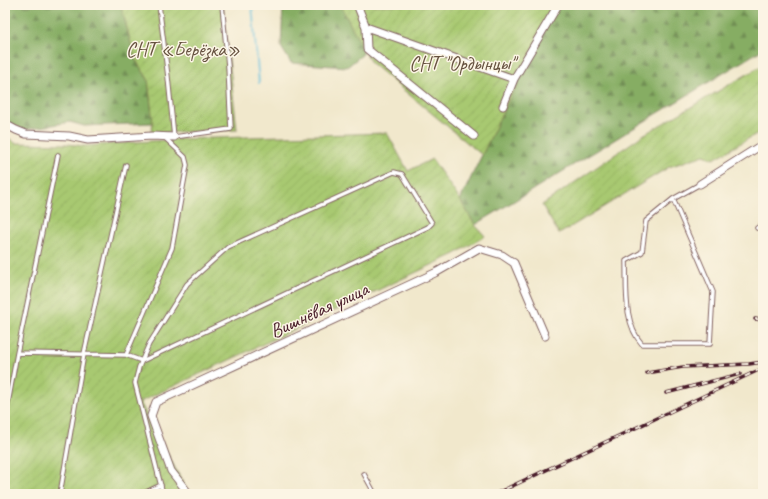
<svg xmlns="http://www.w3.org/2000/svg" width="768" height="499" viewBox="0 0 768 499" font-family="Caveat,sans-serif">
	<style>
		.forest { fill: url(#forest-firs); stroke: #686647 }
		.garden { fill: url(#garden-furrows); stroke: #79744e }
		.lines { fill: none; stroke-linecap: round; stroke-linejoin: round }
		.stream { stroke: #5dbddb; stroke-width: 2 }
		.lane-casing { stroke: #846563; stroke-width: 5.5 }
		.street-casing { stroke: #846563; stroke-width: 9 }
		.lane { stroke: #fff; stroke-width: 3.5 }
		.street { stroke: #fff; stroke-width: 7 }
		.rail-casing { stroke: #4a1f2b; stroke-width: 3.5 }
		.rail { stroke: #fcf5e5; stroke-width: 2; stroke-dasharray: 6; stroke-linecap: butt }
		.labels { text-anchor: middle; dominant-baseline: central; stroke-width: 3; stroke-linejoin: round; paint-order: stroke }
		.park-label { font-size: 20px; fill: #665240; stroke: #fcf5e5 }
		.street-label { font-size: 20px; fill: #4a1f2b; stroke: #fcf5e5 }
	</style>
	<defs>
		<pattern id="forest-firs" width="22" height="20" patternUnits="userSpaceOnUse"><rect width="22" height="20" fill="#86ad63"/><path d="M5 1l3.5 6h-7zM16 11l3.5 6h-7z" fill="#708c52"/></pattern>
		<pattern id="garden-furrows" width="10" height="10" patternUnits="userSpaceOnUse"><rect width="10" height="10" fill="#a8c971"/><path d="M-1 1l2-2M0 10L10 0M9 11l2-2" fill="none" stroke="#92ac62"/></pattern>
	</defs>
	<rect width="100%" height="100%" fill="#fcf5e5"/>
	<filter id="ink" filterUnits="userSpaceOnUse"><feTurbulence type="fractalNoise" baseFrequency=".025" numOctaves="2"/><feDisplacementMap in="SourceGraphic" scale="8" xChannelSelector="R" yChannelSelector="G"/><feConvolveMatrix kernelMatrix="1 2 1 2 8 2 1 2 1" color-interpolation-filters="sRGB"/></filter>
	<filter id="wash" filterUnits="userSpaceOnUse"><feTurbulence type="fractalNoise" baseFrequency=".012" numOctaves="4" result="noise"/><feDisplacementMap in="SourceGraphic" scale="16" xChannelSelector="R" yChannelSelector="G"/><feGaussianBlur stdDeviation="0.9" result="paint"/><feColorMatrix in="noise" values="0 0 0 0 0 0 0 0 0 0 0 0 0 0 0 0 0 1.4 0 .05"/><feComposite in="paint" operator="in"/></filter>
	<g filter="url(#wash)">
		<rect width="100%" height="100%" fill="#f1e8cc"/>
		<path class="forest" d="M5 5H121L135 59 148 79 153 123 84 126 70 122 24 130 5 121Z
			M283 5H352L360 31 363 54 347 67 291 63 281 47Z
			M555 5H763V49L475 225 460 200Z"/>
		<path class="garden" d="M121 5H223L237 130 151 133 153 123 148 79 135 59Z
			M340 5H555L482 155 371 63Z
			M763 65V130L714 159 704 155 669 167 559 234 542 205 643 135Z
			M387 133 408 171 432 159 460 200 475 225 485 236 455 254 140 402 189 494H5V135L15 143 67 144 84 146 179 139Z"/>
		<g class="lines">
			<path class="stream" d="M252 5 259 83"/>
		</g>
	</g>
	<g filter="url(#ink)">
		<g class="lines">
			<defs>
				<path id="lane" d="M159 5 168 77 174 137 231 129 228 66 222 5
					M673 199 713 292 710 344H642C623 323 627 288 626 261L642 252 646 221 673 199 700 184
					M757 228 763 224
					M17 353 126 355 172 248 187 165 185 157 164 137
					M126 355 142 361 428 227 432 223 402 174 394 172 228 247 187 284 149 344 139 367 135 383 163 494
					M5 420 17 353 58 155
					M364 474 375 494
					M60 494 84 354 126 165
					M142 494 161 485"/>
				<path id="street" d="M358 5V7L366 27 514 79
					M366 27 367 49 474 136
					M503 106 514 79 558 5
					M5 124 16 130 26 134 69 136 88 140 152 136 174 137
					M700 184 763 144
					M189 494 171 471 151 416 156 402 437 272 479 248 502 255 514 263 545 336"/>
			</defs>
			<use href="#lane" class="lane-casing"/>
			<use href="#street" class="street-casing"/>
			<use href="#lane" class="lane"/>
			<use href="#street" class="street"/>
			<defs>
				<path id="rail" d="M755 319 763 320
					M647 373 683 367 749 364 763 362
					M666 393 740 374
					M495 494 763 368
					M756 494 763 491"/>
			</defs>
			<use href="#rail" class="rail-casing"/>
			<use href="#rail" class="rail"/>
		</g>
	</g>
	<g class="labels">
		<g class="park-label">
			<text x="183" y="49">СНТ «Берёзка»</text>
			<text x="462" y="63">СНТ "Ордынцы"</text>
		</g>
		<g class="street-label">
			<text transform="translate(319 310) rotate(-25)">Вишнёвая улица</text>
		</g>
	</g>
	<rect width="768" height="499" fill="none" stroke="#fcf5e5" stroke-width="20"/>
</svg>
